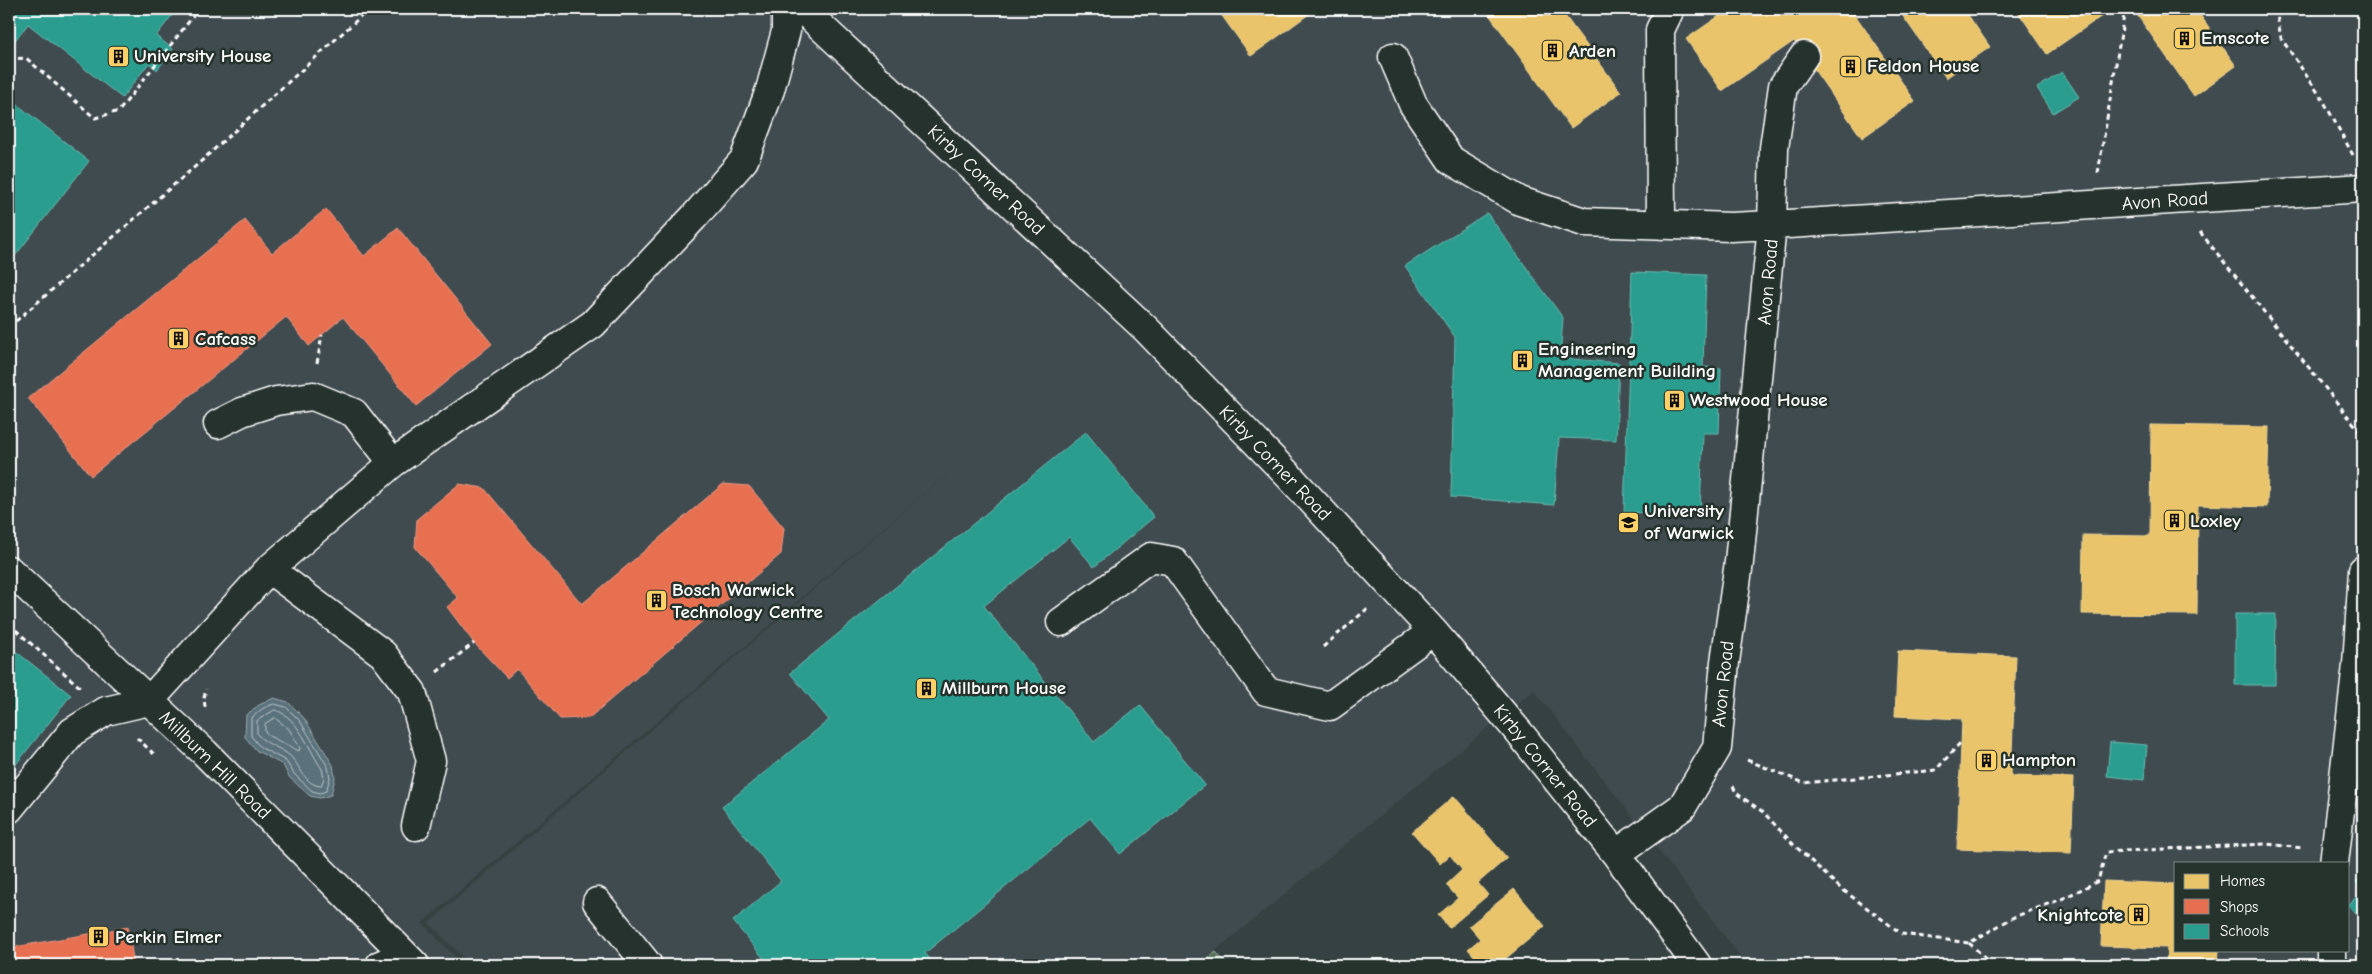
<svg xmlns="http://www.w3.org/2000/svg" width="2372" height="974" viewBox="0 0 2372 974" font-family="'Comic Neue',sans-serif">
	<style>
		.built { fill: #414b4f; fill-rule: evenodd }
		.green { fill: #547159; stroke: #aab8ac }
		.water { fill: #5a727c; stroke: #9caab0 }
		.homes { fill: #e9c46a; stroke: #f0d697 }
		.shops { fill: #e76f51; stroke: #ee9a85 }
		.schools { fill: #2a9d8f; stroke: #6abab1 }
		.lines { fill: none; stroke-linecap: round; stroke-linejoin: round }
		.shore { stroke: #bdc7cb; stroke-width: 1 }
		.minor-casing { stroke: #fff; stroke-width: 31 }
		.path { stroke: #fff; stroke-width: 3; stroke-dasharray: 5 4; stroke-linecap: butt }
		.minor { stroke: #26332d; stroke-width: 28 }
		.labels { text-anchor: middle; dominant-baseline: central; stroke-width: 5; stroke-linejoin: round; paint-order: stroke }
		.poi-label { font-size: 19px; font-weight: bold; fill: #fff; stroke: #26332d; text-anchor: start }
		.street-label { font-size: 19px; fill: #fff; stroke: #26332d }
	</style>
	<rect width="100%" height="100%" fill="#364141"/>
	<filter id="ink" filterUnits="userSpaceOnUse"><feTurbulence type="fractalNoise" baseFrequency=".02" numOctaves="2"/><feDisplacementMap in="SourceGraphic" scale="10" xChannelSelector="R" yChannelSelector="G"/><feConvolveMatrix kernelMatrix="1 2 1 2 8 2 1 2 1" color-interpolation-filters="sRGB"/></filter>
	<g filter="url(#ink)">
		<path class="built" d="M9 9H2363V965H1747L1534 690 1198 965H471L429 923 964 459 422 923 463 965H9ZM2176 863H2348V950H2176Z"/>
		<path class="green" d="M1216 952 1227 965H1200Z"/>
		<path class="water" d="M274 698 288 702 304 718 333 765 335 778 331 795 320 798 310 796 289 777 283 765 257 751 245 737 246 715 259 705Z"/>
		<path class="homes" d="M1217 9H1316L1251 56Z
			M1485 9H1560L1621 92 1571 128Z
			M1729 9H1851L1915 101 1862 138 1794 41 1722 91 1686 39Z
			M1898 9H1964L1990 47 1946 78Z
			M2016 9H2112L2047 54Z
			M2133 9H2196L2236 66 2194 96Z
			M2151 425 2269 427 2267 507 2198 505 2197 615 2082 614 2083 535 2150 536Z
			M1898 651 2016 656 2011 776 2074 778 2071 853 1957 849 1962 719 1895 716Z
			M1454 796 1507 858 1478 883 1488 895 1449 928 1438 915 1458 898 1446 885 1462 870 1450 855 1440 864 1412 832Z
			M2104 881 2176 884V950H2219L2218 965H2166L2167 948 2101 946Z
			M1514 889 1545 926 1498 965H1482L1468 949 1480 939 1469 926Z"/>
		<path class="shops" d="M326 209 364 256 398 228 492 344 416 406 343 317 309 346 286 317 91 476 28 398 245 220 272 253Z
			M459 484 484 488 582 604 723 484 749 486 784 528 781 554 589 718 560 719 517 669 507 678 474 643 447 607 458 598 415 547 417 519Z
			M128 927 134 965H9V948Z"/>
		<path class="schools" d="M9 9H177L156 36 173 49 157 70 149 63 122 98 28 24 9 48Z
			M2363 53V64L2358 57Z
			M2062 72 2079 97 2053 113 2037 88Z
			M9 98 89 161 12 260 9 258Z
			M1487 213 1563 318 1560 358 1619 363 1616 440 1559 438 1554 505 1451 497 1455 337 1405 266Z
			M1632 272 1706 275 1703 367 1721 368 1719 433H1703L1700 515 1624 512Z
			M1086 432 1154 517 1094 567 1069 537 984 606 1094 742 1140 705 1205 785 1120 854 1090 818 925 953 935 965H769L733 921 781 881 722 807 829 720 790 673Z
			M2235 614H2276L2275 685H2235Z
			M9 646 71 695 9 773Z
			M2110 742 2147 745 2144 780 2107 776Z
			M2363 876V890L2356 882Z
			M2363 891V922L2348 905Z"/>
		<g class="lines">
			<path class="shore" d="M274 704 286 707 300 721 328 767 330 778 326 791 320 793 312 791 294 774 286 761 260 747 251 736V718L262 709Z
				M275 710C298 716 310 752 322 769L324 778 321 786C304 785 301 766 290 756 280 747 266 745 257 734V721Z
				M275 718 289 729 300 748 299 751 269 736 265 731V724Z"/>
			<defs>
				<path id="minor" d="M802 9 1146 329 1289 476 1433 631 1522 736 1616 854 1697 965
					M1393 57 1413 104 1451 160 1520 201 1584 222 1731 227 1772 225 1774 148 1783 86 1804 56
					M1661 225 1660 30 1670 9
					M218 424 242 412 276 401 313 396 354 413 393 463
					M269 569 383 654 412 692 431 761 416 826
					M9 570 205 753 415 965
					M1061 622 1151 557 1173 561 1266 691 1330 706 1433 631
					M9 809 72 732 106 711 149 701 269 569 393 463 593 324 694 217 744 160 770 90 786 31V9
					M1616 854 1682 807 1717 748 1725 662 1739 562 1772 225 2363 188
					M2334 863 2357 665 2363 570
					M597 902 648 965
					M2331 950V965
					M380 965 405 955"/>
			</defs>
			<use href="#minor" class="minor-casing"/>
			<path class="path" d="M2276 9 2281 38 2323 100 2353 155
				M9 59 26 58 95 118 119 111 198 10
				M2098 173 2125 9
				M2200 232 2363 435
				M9 327 198 164 369 9
				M317 363 322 335
				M9 624 82 689
				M1323 647 1367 609
				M437 672 474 643
				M205 707 204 698 206 689
				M137 738 156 756
				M1747 760 1804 783 1936 770 1960 743
				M1733 786 1736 793 1763 812 1793 844 1839 887 1902 934 1969 943 2014 917 2064 898 2098 881 2106 852 2267 844 2302 848
				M1969 943 1993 965"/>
			<use href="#minor" class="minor"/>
		</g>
	</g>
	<defs>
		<symbol id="building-square" viewBox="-11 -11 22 22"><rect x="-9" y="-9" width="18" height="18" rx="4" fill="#ffd166" stroke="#26332d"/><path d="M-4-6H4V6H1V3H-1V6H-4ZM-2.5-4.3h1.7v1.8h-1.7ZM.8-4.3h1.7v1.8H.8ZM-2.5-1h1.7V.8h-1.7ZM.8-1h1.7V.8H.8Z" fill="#111"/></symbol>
		<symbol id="university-square" viewBox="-11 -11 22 22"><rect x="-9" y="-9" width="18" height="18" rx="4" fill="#ffd166" stroke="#26332d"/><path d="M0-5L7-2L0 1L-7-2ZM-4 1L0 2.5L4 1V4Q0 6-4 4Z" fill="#111"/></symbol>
	</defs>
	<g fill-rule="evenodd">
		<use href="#building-square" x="2172" y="26" width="25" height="25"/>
		<use href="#building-square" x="1540" y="38" width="25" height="25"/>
		<use href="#building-square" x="106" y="44" width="25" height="25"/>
		<use href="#building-square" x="1838" y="54" width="25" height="25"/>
		<use href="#building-square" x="166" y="326" width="25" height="25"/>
		<use href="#building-square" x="1510" y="348" width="25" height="25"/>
		<use href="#building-square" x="1662" y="388" width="25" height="25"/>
		<use href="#building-square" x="2162" y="508" width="25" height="25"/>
		<use href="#university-square" x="1616" y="510" width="25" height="25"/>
		<use href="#building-square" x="644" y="588" width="25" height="25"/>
		<use href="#building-square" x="914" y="676" width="25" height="25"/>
		<use href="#building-square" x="1974" y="748" width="25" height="25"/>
		<use href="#building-square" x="2126" y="902" width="25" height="25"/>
		<use href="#building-square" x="86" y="924" width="25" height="25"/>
	</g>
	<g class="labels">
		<g class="poi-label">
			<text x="2201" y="38">Emscote</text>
			<text x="1569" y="51">Arden</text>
			<text x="134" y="56">University House</text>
			<text x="1867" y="66">Feldon House</text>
			<text x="195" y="339">Cafcass</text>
			<text x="1538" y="349">Engineering<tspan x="1538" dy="22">Management Building</tspan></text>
			<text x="1690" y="400">Westwood House</text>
			<text x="1644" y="511">University<tspan x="1644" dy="22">of Warwick</tspan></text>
			<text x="2190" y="521">Loxley</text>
			<text x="672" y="590">Bosch Warwick<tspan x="672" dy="22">Technology Centre</tspan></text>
			<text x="942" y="688">Millburn House</text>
			<text x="2002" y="760">Hampton</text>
			<text x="2123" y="915" text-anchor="end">Knightcote</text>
			<text x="115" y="937">Perkin Elmer</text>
		</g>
		<g class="street-label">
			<text transform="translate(986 180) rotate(43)">Kirby Corner Road</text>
			<text transform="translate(2165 201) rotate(-4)">Avon Road</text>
			<text transform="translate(1768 282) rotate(-85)">Avon Road</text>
			<text transform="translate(1275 463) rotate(46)">Kirby Corner Road</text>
			<text transform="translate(1723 684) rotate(-84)">Avon Road</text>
			<text transform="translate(215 765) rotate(44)">Millburn Hill Road</text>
			<text transform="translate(1545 766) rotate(51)">Kirby Corner Road</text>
		</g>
	</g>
	<rect width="2372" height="974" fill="none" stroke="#26332d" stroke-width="30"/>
	<rect x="15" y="15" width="2342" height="944" fill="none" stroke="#fff" stroke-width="2" filter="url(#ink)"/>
	<rect x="2174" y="862" width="175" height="90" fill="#26332d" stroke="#7d8581"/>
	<rect x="2184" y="874" width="25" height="15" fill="#e9c46a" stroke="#7d8581"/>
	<text x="2220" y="886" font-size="15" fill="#ffffff">Homes</text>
	<rect x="2184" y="899" width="25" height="15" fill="#e76f51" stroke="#7d8581"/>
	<text x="2220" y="912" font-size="15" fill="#ffffff">Shops</text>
	<rect x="2184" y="924" width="25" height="15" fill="#2a9d8f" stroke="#7d8581"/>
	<text x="2220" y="936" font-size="15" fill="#ffffff">Schools</text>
</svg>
